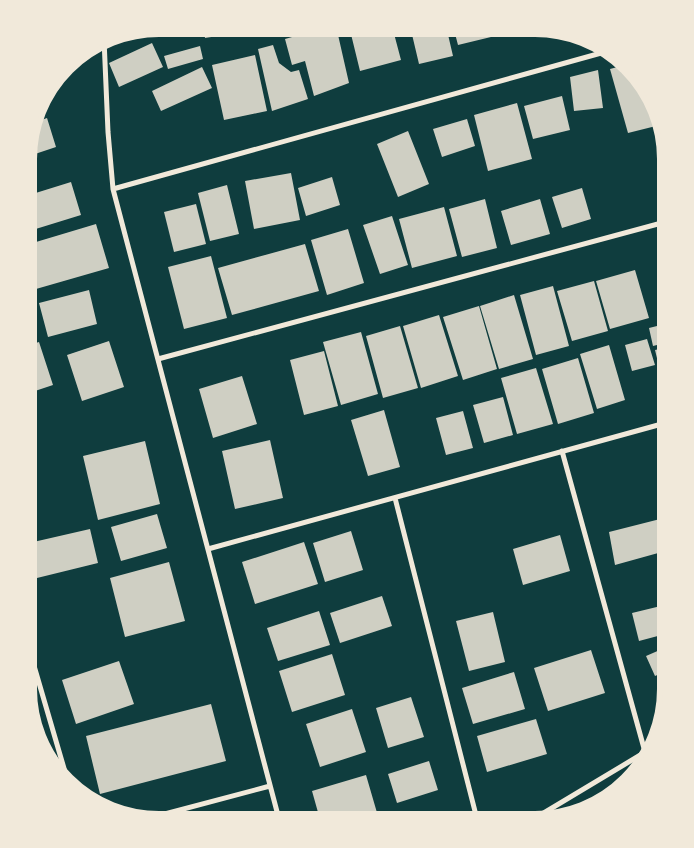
<svg xmlns="http://www.w3.org/2000/svg" width="694" height="848" viewBox="0 0 694 848" font-family="'Alegreya Sans',sans-serif">
	<style>
		.building { fill: #cfcfc3 }
		.lines { fill: none; stroke-linecap: round; stroke-linejoin: round }
		.minor { stroke: #f1e9da; stroke-width: 5 }
		.rim { fill: none; stroke: #f1e9da; stroke-width: 6 }
	</style>
	<rect width="100%" height="100%" fill="#0f3d3e"/>
	<path class="building" d="M203 25H242L243 32 205 38Z
		M331 26H336L349 83 314 96 305 61 292 65 285 39Z
		M349 26H392L401 60 360 71Z
		M410 26H446L453 56 419 64Z
		M453 26H488L491 37 458 45Z
		M491 26H529V27L493 37Z
		M152 43 163 67 119 87 109 63Z
		M273 45 279 63 291 72 299 70 308 99 272 111 258 49Z
		M200 46 203 59 168 69 164 56Z
		M255 55 267 111 224 120 212 65Z
		M625 65 651 92 660 125 628 133 610 69Z
		M202 67 212 88 161 111 152 91Z
		M598 70 603 108 574 111 570 77Z
		M562 96 570 130 533 139 524 106Z
		M517 103 532 159 488 171 474 115Z
		M47 118 56 147 26 157V141L33 123Z
		M467 119 475 146 442 157 433 129Z
		M408 131 429 184 398 197 377 144Z
		M291 173 300 220 254 229 245 181Z
		M332 177 340 205 306 216 298 188Z
		M71 182 81 215 26 232V196Z
		M227 185 239 234 210 241 198 193Z
		M582 188 591 219 562 228 552 197Z
		M485 199 497 248 462 257 449 209Z
		M540 199 550 234 511 245 501 211Z
		M196 204 206 244 174 252 164 212Z
		M444 207 457 256 412 268 399 219Z
		M392 216 408 265 380 274 363 225Z
		M96 224 109 268 36 289 26 255V245Z
		M348 229 364 283 327 295 311 240Z
		M305 244 319 291 232 315 218 268Z
		M211 256 227 318 184 329 168 267Z
		M635 270 649 318 610 329 596 281Z
		M594 281 608 331 572 341 557 291Z
		M553 286 569 346 536 355 520 295Z
		M89 290 97 324 48 337 39 303Z
		M514 295 533 359 499 369 480 306Z
		M479 306 497 369 463 380 443 317Z
		M439 315 458 376 421 388 403 326Z
		M669 323V342L653 346 649 328Z
		M400 326 418 388 383 398 366 336Z
		M361 332 378 394 341 405 323 342Z
		M647 339 655 365 632 371 625 345Z
		M109 341 124 387 82 401 67 355Z
		M39 342 53 385 26 394V346Z
		M609 345 625 400 597 409 580 354Z
		M669 347V394L666 395 655 350Z
		M324 351 338 406 304 415 290 360Z
		M578 358 594 413 558 424 542 369Z
		M536 368 553 424 517 434 501 378Z
		M242 376 257 424 213 438 199 389Z
		M503 397 513 435 484 443 473 405Z
		M384 410 400 467 368 476 351 420Z
		M463 411 473 448 446 455 436 418Z
		M270 440 283 498 235 509 222 451Z
		M145 441 160 504 98 520 83 456Z
		M157 514 167 548 121 561 111 527Z
		M668 517 669 550 615 565 609 532Z
		M90 529 98 563 37 578 29 543Z
		M351 531 363 570 325 582 313 543Z
		M560 535 570 571 523 585 513 549Z
		M304 542 318 584 255 604 242 562Z
		M169 562 185 621 125 637 110 578Z
		M382 596 392 626 340 643 330 613Z
		M669 604V633L639 641 632 613Z
		M319 611 330 645 278 661 267 628Z
		M493 612 505 662 469 671 456 621Z
		M669 646V670L655 676 646 656Z
		M591 650 605 693 548 711 534 668Z
		M332 654 345 695 292 712 279 671Z
		M119 661 134 704 76 724 62 680Z
		M514 672 525 709 473 724 462 688Z
		M411 697 424 737 388 748 376 708Z
		M211 704 226 761 100 794 86 736Z
		M352 709 366 752 320 767 306 724Z
		M536 719 547 754 487 772 477 736Z
		M429 761 438 790 397 803 388 774Z
		M366 775 380 823H321L312 791Z"/>
	<g class="lines">
		<path class="minor" d="M104 39 108 132 113 189 280 823
			M113 189 612 50
			M158 359 669 221
			M562 451 645 752
			M395 498 478 823
			M208 549 669 422
			M25 635 68 782
			M142 820 270 786
			M527 823 652 748"/>
	</g>
	<path d="M0 0H694V848H0ZM159 34H535A125 125 0 0 1 660 159V689A125 125 0 0 1 535 814H159A125 125 0 0 1 34 689V159A125 125 0 0 1 159 34Z" fill="#f1e9da" fill-rule="evenodd"/>
	<path class="rim" d="M159 34H535A125 125 0 0 1 660 159V689A125 125 0 0 1 535 814H159A125 125 0 0 1 34 689V159A125 125 0 0 1 159 34Z"/>
</svg>
